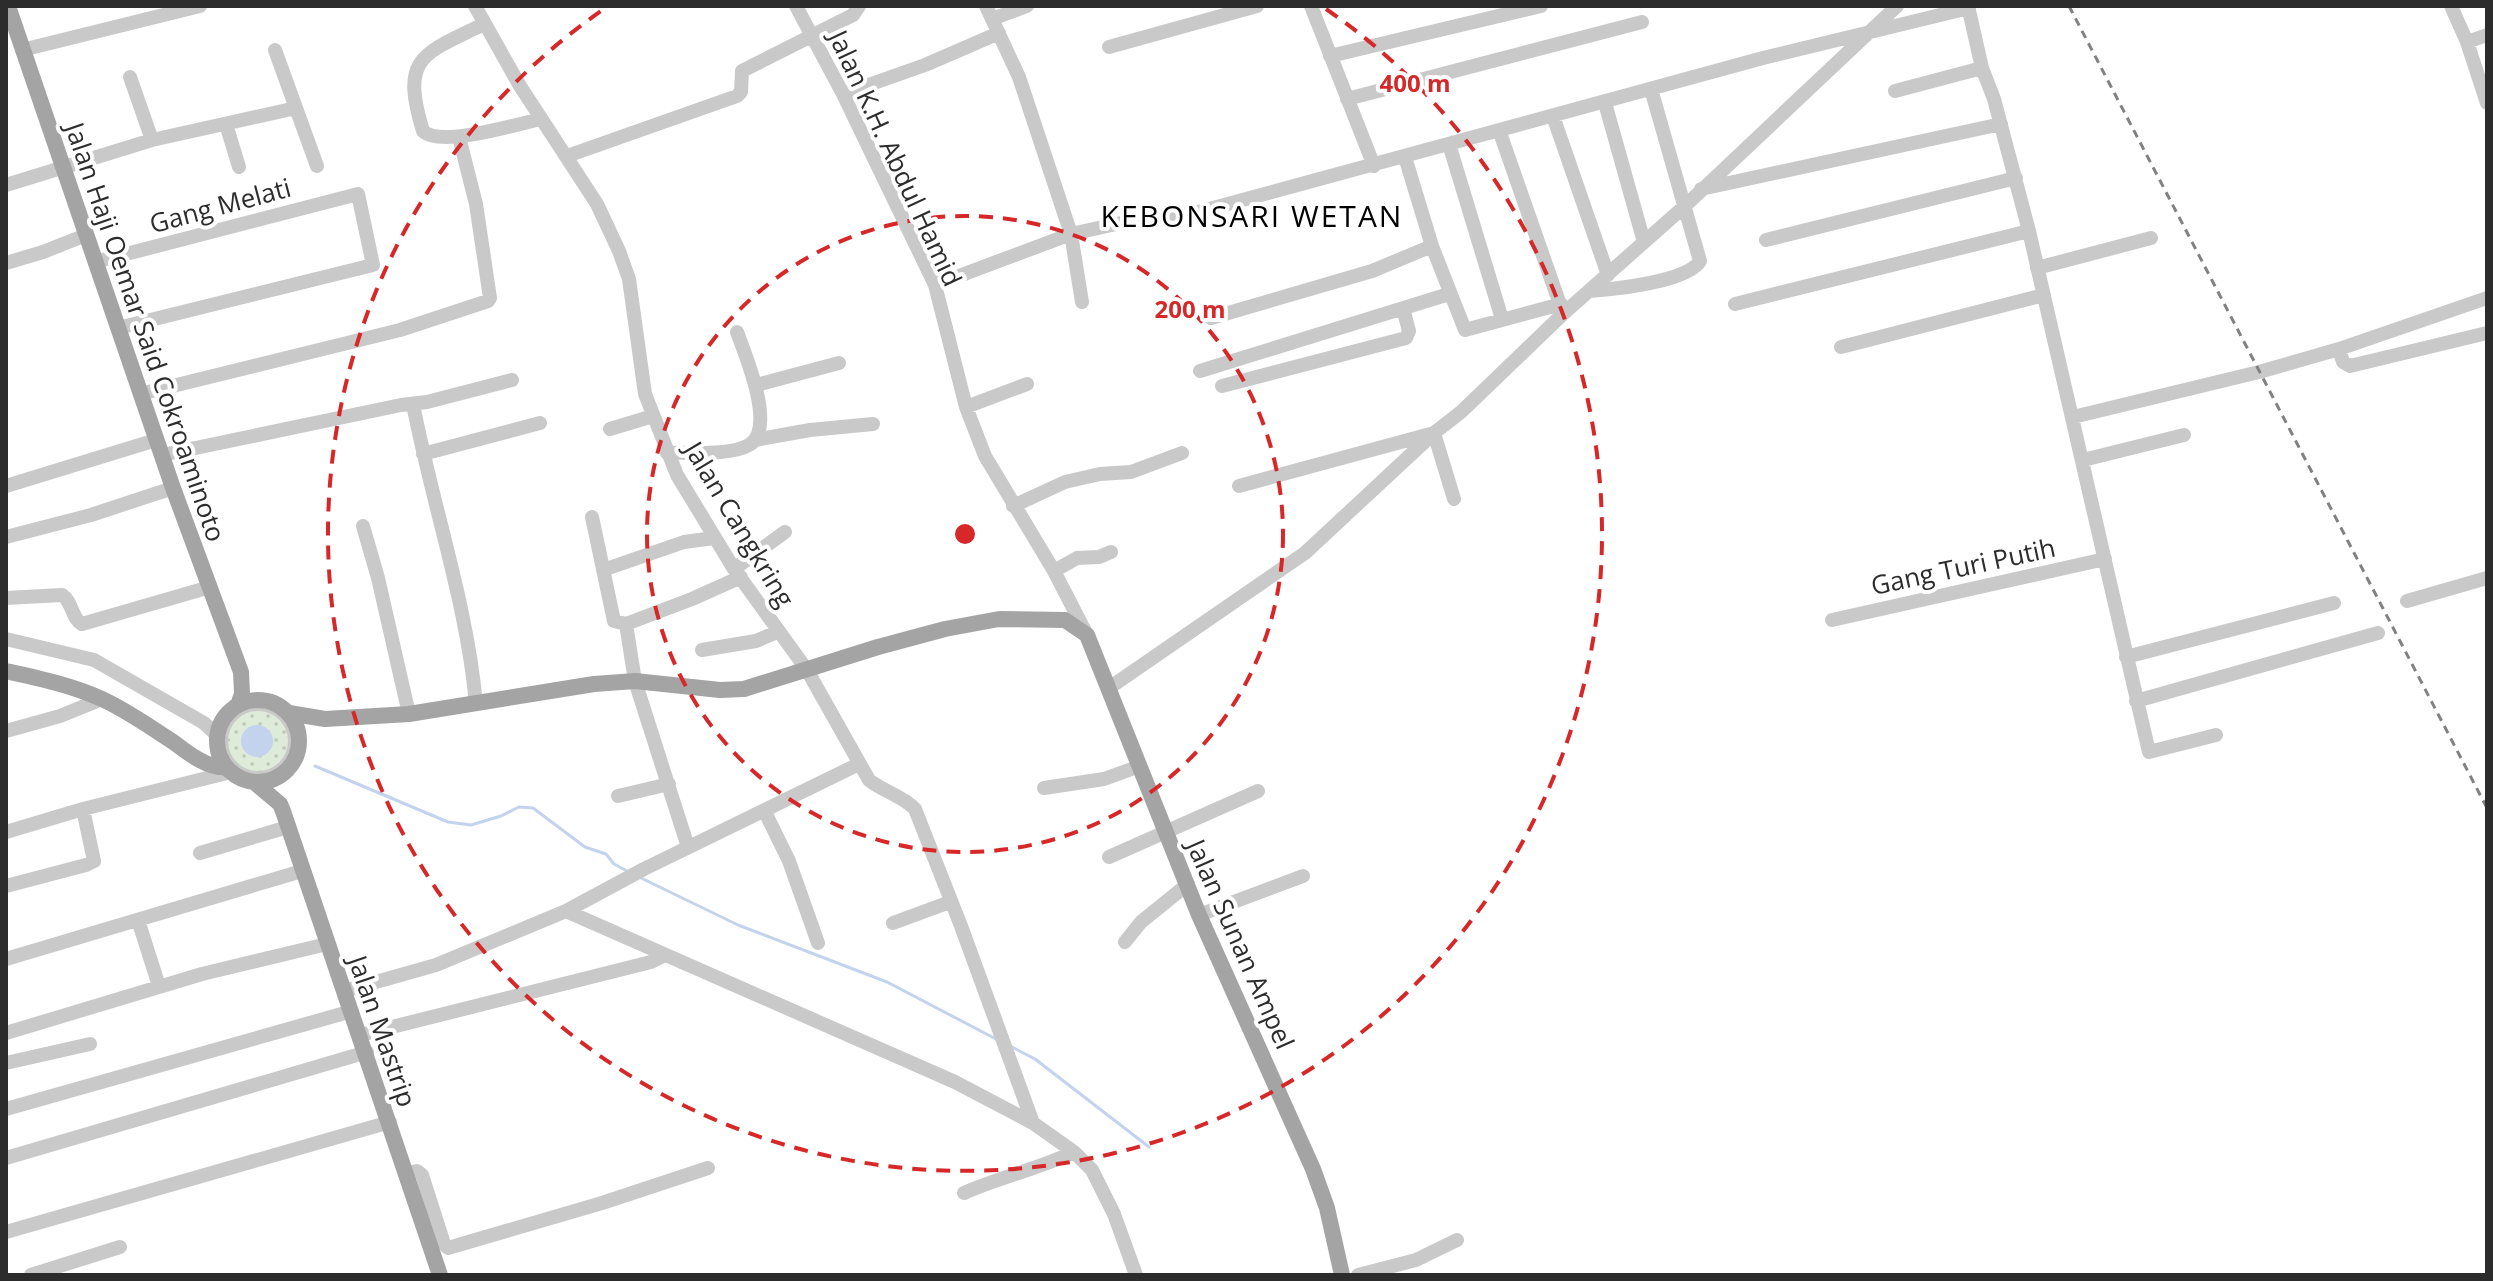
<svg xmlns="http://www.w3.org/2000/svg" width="2493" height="1281" viewBox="0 0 2493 1281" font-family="'Open Sans',sans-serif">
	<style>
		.park { fill: url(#park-dots) }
		.water { fill: #c3d3ed }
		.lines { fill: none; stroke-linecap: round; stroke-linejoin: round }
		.stream { stroke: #c3d3ed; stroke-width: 3 }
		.minor { stroke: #c9c9c9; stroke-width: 14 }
		.major { stroke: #a4a4a4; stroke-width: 16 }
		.rail { stroke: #818181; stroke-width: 3; stroke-dasharray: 8 6; stroke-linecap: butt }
		.ring { fill: none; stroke: #d62828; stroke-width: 4; stroke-dasharray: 14 10 }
		.labels { text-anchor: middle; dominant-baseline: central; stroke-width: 8; stroke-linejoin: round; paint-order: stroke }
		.street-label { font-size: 26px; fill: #2c2c2c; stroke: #fff }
		.quarter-label { font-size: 30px; letter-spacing: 2px; fill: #000; stroke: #fff }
		.centre { fill: #d62828; stroke: #fff; stroke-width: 4 }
		.ring-label { font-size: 24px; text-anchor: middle; font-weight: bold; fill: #d62828; stroke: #fff; stroke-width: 8; stroke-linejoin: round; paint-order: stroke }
	</style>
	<defs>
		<pattern id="park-dots" width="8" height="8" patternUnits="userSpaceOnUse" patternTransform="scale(2)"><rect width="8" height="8" fill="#deebd8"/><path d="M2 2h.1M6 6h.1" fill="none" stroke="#bfcaba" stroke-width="1.8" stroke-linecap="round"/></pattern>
	</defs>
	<rect width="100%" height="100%" fill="#fff"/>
	<path class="park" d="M224 741a34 34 0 1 1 68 0a34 34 0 1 1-68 0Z"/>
	<path class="water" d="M241 741a16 16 0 1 1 32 0a16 16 0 1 1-32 0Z"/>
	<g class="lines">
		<path class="stream" d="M315 766 448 822 471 825 501 816 519 807 533 808 585 847 606 854 614 864 629 872
			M639 877 738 925 887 982 996 1039
			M1010 1046 1035 1059 1149 1147"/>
		<path class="minor" d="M475 6 520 86 597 204 619 251 629 279 645 394 677 475 734 569 807 670 869 780C884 792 903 796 915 809L961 926 1033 1123 1074 1152 1092 1170 1114 1214 1136 1275
			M796 6 843 94 935 285 966 407 985 456 1054 571 1087 635
			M986 6 1019 77 1071 234 1082 302
			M1311 6 1374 166
			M1968 6 1982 68 1994 99 2029 231 2149 752 2216 735
			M2451 6 2467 42 2487 103
			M992 19 1027 6
			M484 24C423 54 400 56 423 131 440 148 517 124 541 119
			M2467 42 2487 35
			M1109 47 1257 6
			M22 50 200 6
			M1330 56 1541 6
			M130 77 152 140
			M1895 91 1982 68
			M843 94 925 65 999 33
			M1347 99 1642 22
			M1605 103 1644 242
			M296 108 317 166
			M1553 116 1608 275
			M226 124 239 167
			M1499 130 1563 313
			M1449 144 1502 319
			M567 156 737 96 741 92 742 71 853 15 859 6
			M1405 157 1432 246 1465 330 1561 304
			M6 185 152 140 296 108 275 50
			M1701 189 2001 124
			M1766 240 2016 178
			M95 262 358 194 373 265 118 328
			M6 263 43 252 86 235
			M2037 268 2151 238
			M935 285 1071 234 1148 217H1180L1763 58 1969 8
			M1589 291C1614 289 1687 282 1700 261L1651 89
			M1735 304 2029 231
			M1211 318 1372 271 1432 246
			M1841 347 2044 295
			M2339 349 2343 362 2350 366 2487 333
			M1200 371 1449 294
			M756 385 839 363
			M1222 386 1406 338 1409 331 1403 308
			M140 394 400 330 488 301 490 298 476 204 459 137
			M413 404C432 504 467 603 476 704
			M966 407 1027 384
			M2073 417 2259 372 2339 349 2487 298
			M610 429 653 416
			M755 440 810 430 873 424
			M667 453C689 452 730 456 749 445 777 429 745 354 737 332
			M423 454 540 423
			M162 455 401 405 427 402 512 380
			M2083 460 2184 435
			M6 486 156 440
			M1239 486 1434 433 1454 499
			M1013 506 1065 482 1100 474 1131 472 1182 453
			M592 517 614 621 626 624
			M363 526 378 578 409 714
			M6 537 91 515 173 488
			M734 569 785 532
			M603 570 684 542 714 538
			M1054 571 1077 558 1099 557 1111 552
			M6 598 62 595C73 602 71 618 82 624L210 587
			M2407 601 2487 578
			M1832 620 2105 559
			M6 639 94 660 204 723 217 735
			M702 650 756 641 777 632
			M2126 657 2334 603
			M1109 688 1305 553 1434 433 1461 412 1564 313 1686 205 1897 6
			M2136 701 2378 633
			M221 741a37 37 0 1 1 74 0a37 37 0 1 1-74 0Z
			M6 731 60 716 102 699
			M1044 788 1104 779 1140 766
			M618 796 669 784
			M765 812 789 861 818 943
			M6 832 83 809 231 772
			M688 847 635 681 626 624 692 599 741 577
			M200 853 288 827
			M1109 857 1258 791
			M6 886 86 865 94 861 83 809
			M566 911 955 1082 1033 1123
			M1199 915 1303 876
			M138 920 159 986
			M893 923 950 902
			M1125 942 1141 922 1188 884
			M6 959 302 871
			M344 991 436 965 566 911 644 869 859 764
			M6 1033 202 974 327 944
			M360 1035 651 962 663 956
			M6 1063 90 1044
			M6 1109 352 1011
			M6 1158 367 1052
			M406 1174 417 1171 422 1175 444 1244 448 1248 602 1203 708 1168
			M964 1193C1000 1177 1038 1169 1074 1152
			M6 1232 390 1122
			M31 1275 120 1247
			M1358 1275 1416 1260 1457 1240"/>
		<path class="major" d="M8 6 173 488 241 672 242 694 238 705
			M6 671C38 678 71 685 102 699 128 711 152 728 176 744 189 754 209 769 226 767
			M217 741a41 41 0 1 1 82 0a41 41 0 1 1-82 0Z
			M289 713 325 719 409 714 594 684 635 681 720 690 744 689 878 647 945 629 999 619 1065 620 1087 635 1199 915 1313 1169 1327 1208 1342 1275
			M254 782 280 804 283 811 440 1275"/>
		<path class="rail" d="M2069 6 2487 808"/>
	</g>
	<g class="ring">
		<circle cx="965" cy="534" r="318"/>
		<path d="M1326 9A637 637 0 1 1 604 9"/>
	</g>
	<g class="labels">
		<g class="street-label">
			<text transform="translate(896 158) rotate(65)">Jalan K.H. Abdul Hamid</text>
			<text transform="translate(220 205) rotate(-15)">Gang Melati</text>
			<text transform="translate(146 332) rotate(71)">Jalan Haji Oemar Said Cokroaminoto</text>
			<text transform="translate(740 524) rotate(59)">Jalan Cangkring</text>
			<text transform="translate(1963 566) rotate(-12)">Gang Turi Putih</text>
			<text transform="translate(1241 944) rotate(66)">Jalan Sunan Ampel</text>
			<text transform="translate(383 1031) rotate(71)">Jalan Mastrip</text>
		</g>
		<g class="quarter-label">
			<text x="1252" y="215">KEBONSARI WETAN</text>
		</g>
	</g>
	<circle cx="965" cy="534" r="12" class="centre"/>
	<g class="ring-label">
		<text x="1415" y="92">400 m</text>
		<text x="1190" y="318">200 m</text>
	</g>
	<rect width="2493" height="1281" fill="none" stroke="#2c2c2c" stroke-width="16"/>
</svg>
